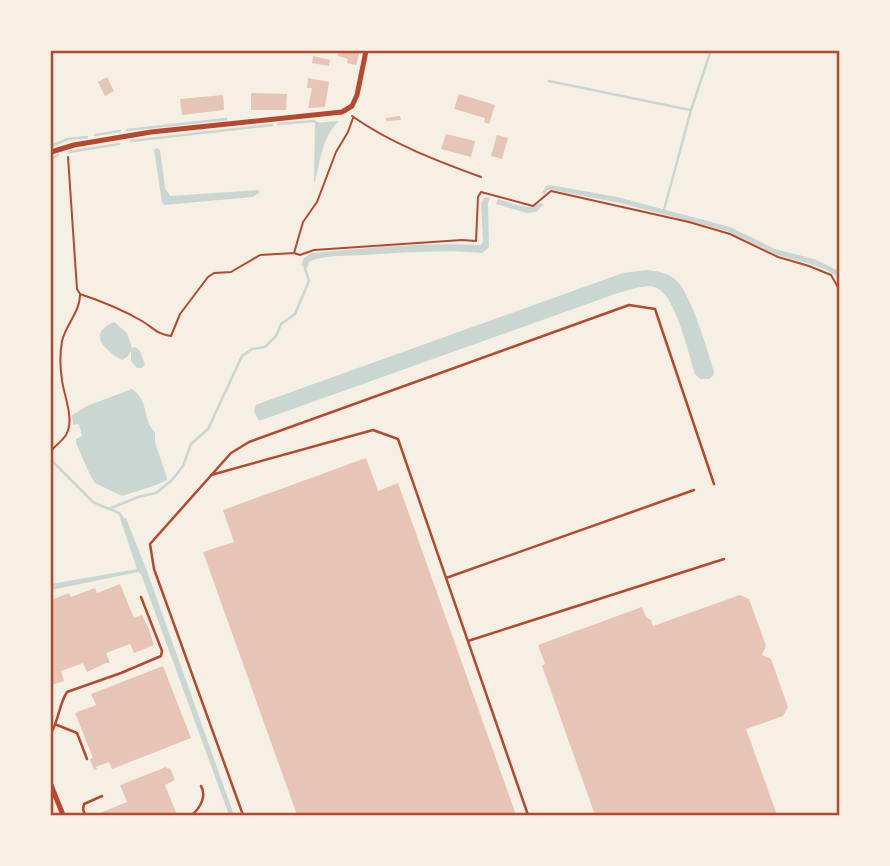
<svg xmlns="http://www.w3.org/2000/svg" width="890" height="866" viewBox="0 0 890 866" font-family="Helvetica,sans-serif">
	<style>
		.water { fill: #c9d6d2 }
		.lines { fill: none; stroke-linecap: round; stroke-linejoin: round }
		.stream { stroke: #c9d6d2; stroke-width: 2.5 }
		.building { fill: #e6c5b7 }
		.path { stroke: #b5482f; stroke-width: 2 }
		.service { stroke: #b5482f; stroke-width: 2.5 }
		.minor { stroke: #b5482f; stroke-width: 5 }
		.neatline { fill: none; stroke: #b5482f; stroke-width: 2.5 }
	</style>
	<rect width="100%" height="100%" fill="#f6efe4"/>
	<path class="water" d="M339 121C323 135 320 161 315 182H314L315 123Z
		M157 148 160 150 165 188 170 196 258 190 260 192 253 197 164 205 162 202 154 150Z
		M550 185 617 197 730 227 775 249 814 259 839 271V278L827 270 807 263 777 255 727 231 620 203 553 190H547L545 194 542 193 546 186Z
		M490 197 488 204 489 247 482 253C442 249 402 253 363 255 348 256 321 255 309 262L307 268 301 265 304 258 312 253C368 248 425 242 481 245L483 241 481 203 484 198Z
		M498 199C510 202 529 212 539 203L544 204 536 212 527 213 496 204Z
		M646 270C657 271 669 273 677 281 691 295 708 351 714 372L713 376 709 379H700L695 374C689 355 675 295 657 288 646 283 630 290 618 293L259 421 254 411 256 405 269 400 623 273Z
		M114 322 127 333 132 348 135 347 140 351 145 365 142 368H137L131 361V351L128 356 122 360C105 350 86 334 114 322Z
		M132 389C150 402 142 420 155 432V442L167 478V480L156 485 122 496 95 483 91 477 76 443V439L82 436 79 424 73 425 72 415 87 406Z
		M120 518H126L147 571 234 815H229L141 574 138 572 51 590V584L137 569Z"/>
	<g class="lines">
		<path class="stream" d="M549 81 690 110
			M278 124 314 121 317 123
			M127 130 226 119
			M95 135 120 131
			M131 141 272 125
			M51 146 68 139 87 137
			M69 152 119 144
			M51 159 58 155
			M664 210 691 110 710 53
			M51 460 93 502 109 509 138 497 156 493 172 480 183 466 191 444 208 429 242 356 252 349 265 347 276 336 281 324 295 314 309 281 304 265
			M110 509 119 513 123 519"/>
	</g>
	<path class="building" d="M339 51H360L356 65 347 63 348 59 338 56Z
		M313 56 330 60 329 66 312 63Z
		M107 77 114 91 105 96 98 82Z
		M308 78 329 82 325 107 308 108 312 88H307Z
		M251 93 287 94 286 110H251Z
		M459 94 495 105 489 124 484 122 485 118 454 109Z
		M223 95 224 110 182 115 180 99Z
		M400 116 401 120 386 121V118Z
		M446 134 475 141 471 157 441 149Z
		M497 135 508 138 502 159 491 156Z
		M366 458 378 491 398 483 516 815H297L203 552 234 542 223 510Z
		M120 584 134 618 142 615 148 627 154 645 134 653 130 644 106 653 110 663H106L87 672 83 663 61 671 64 681 51 685V600L69 593 71 597 95 588 97 593Z
		M740 595 749 599 766 646 762 655 771 659 788 707 783 716 746 729 777 815H595L542 666 545 664 538 645 642 607 646 617 651 620 653 626Z
		M163 666 191 738 112 769 109 762 96 767 97 769 94 770 90 759 93 758 75 713 96 705 91 694Z
		M166 767 167 769 170 768 175 780 165 785 177 815H95L127 802 120 785Z"/>
	<g class="lines">
		<path class="path" d="M352 116C390 143 437 161 481 177
			M68 157 77 289 80 294C101 301 123 310 142 321 154 328 156 334 171 336L180 314 208 277 214 273 231 272 260 255 294 253 300 255 314 250 462 240 476 241 478 197 481 192 533 206 551 191 689 222 730 234 778 257 809 266 831 275 839 289
			M294 253 303 222 317 202 336 152 348 132 353 118
			M51 451C55 446 62 441 66 435 75 420 64 396 62 380 60 368 60 353 62 341 66 324 80 312 80 295"/>
		<path class="service" d="M211 475 373 430 398 439 528 815
			M446 578 694 490
			M468 641 724 559
			M57 725 77 733 87 759
			M51 733C59 720 59 704 67 692L121 673 161 656 162 651 141 597
			M85 815 83 809 84 804 102 796
			M192 815C200 808 207 796 201 786
			M243 815 154 569 150 544 231 453 249 442 629 305 655 309 714 484"/>
		<path class="minor" d="M51 152 74 145 151 132 342 112 352 106 357 95 366 51
			M51 785 63 815"/>
	</g>
	<rect width="890" height="866" fill="none" stroke="#f6efe4" stroke-width="105"/>
	<rect x="52" y="52" width="786" height="762" class="neatline"/>
</svg>
